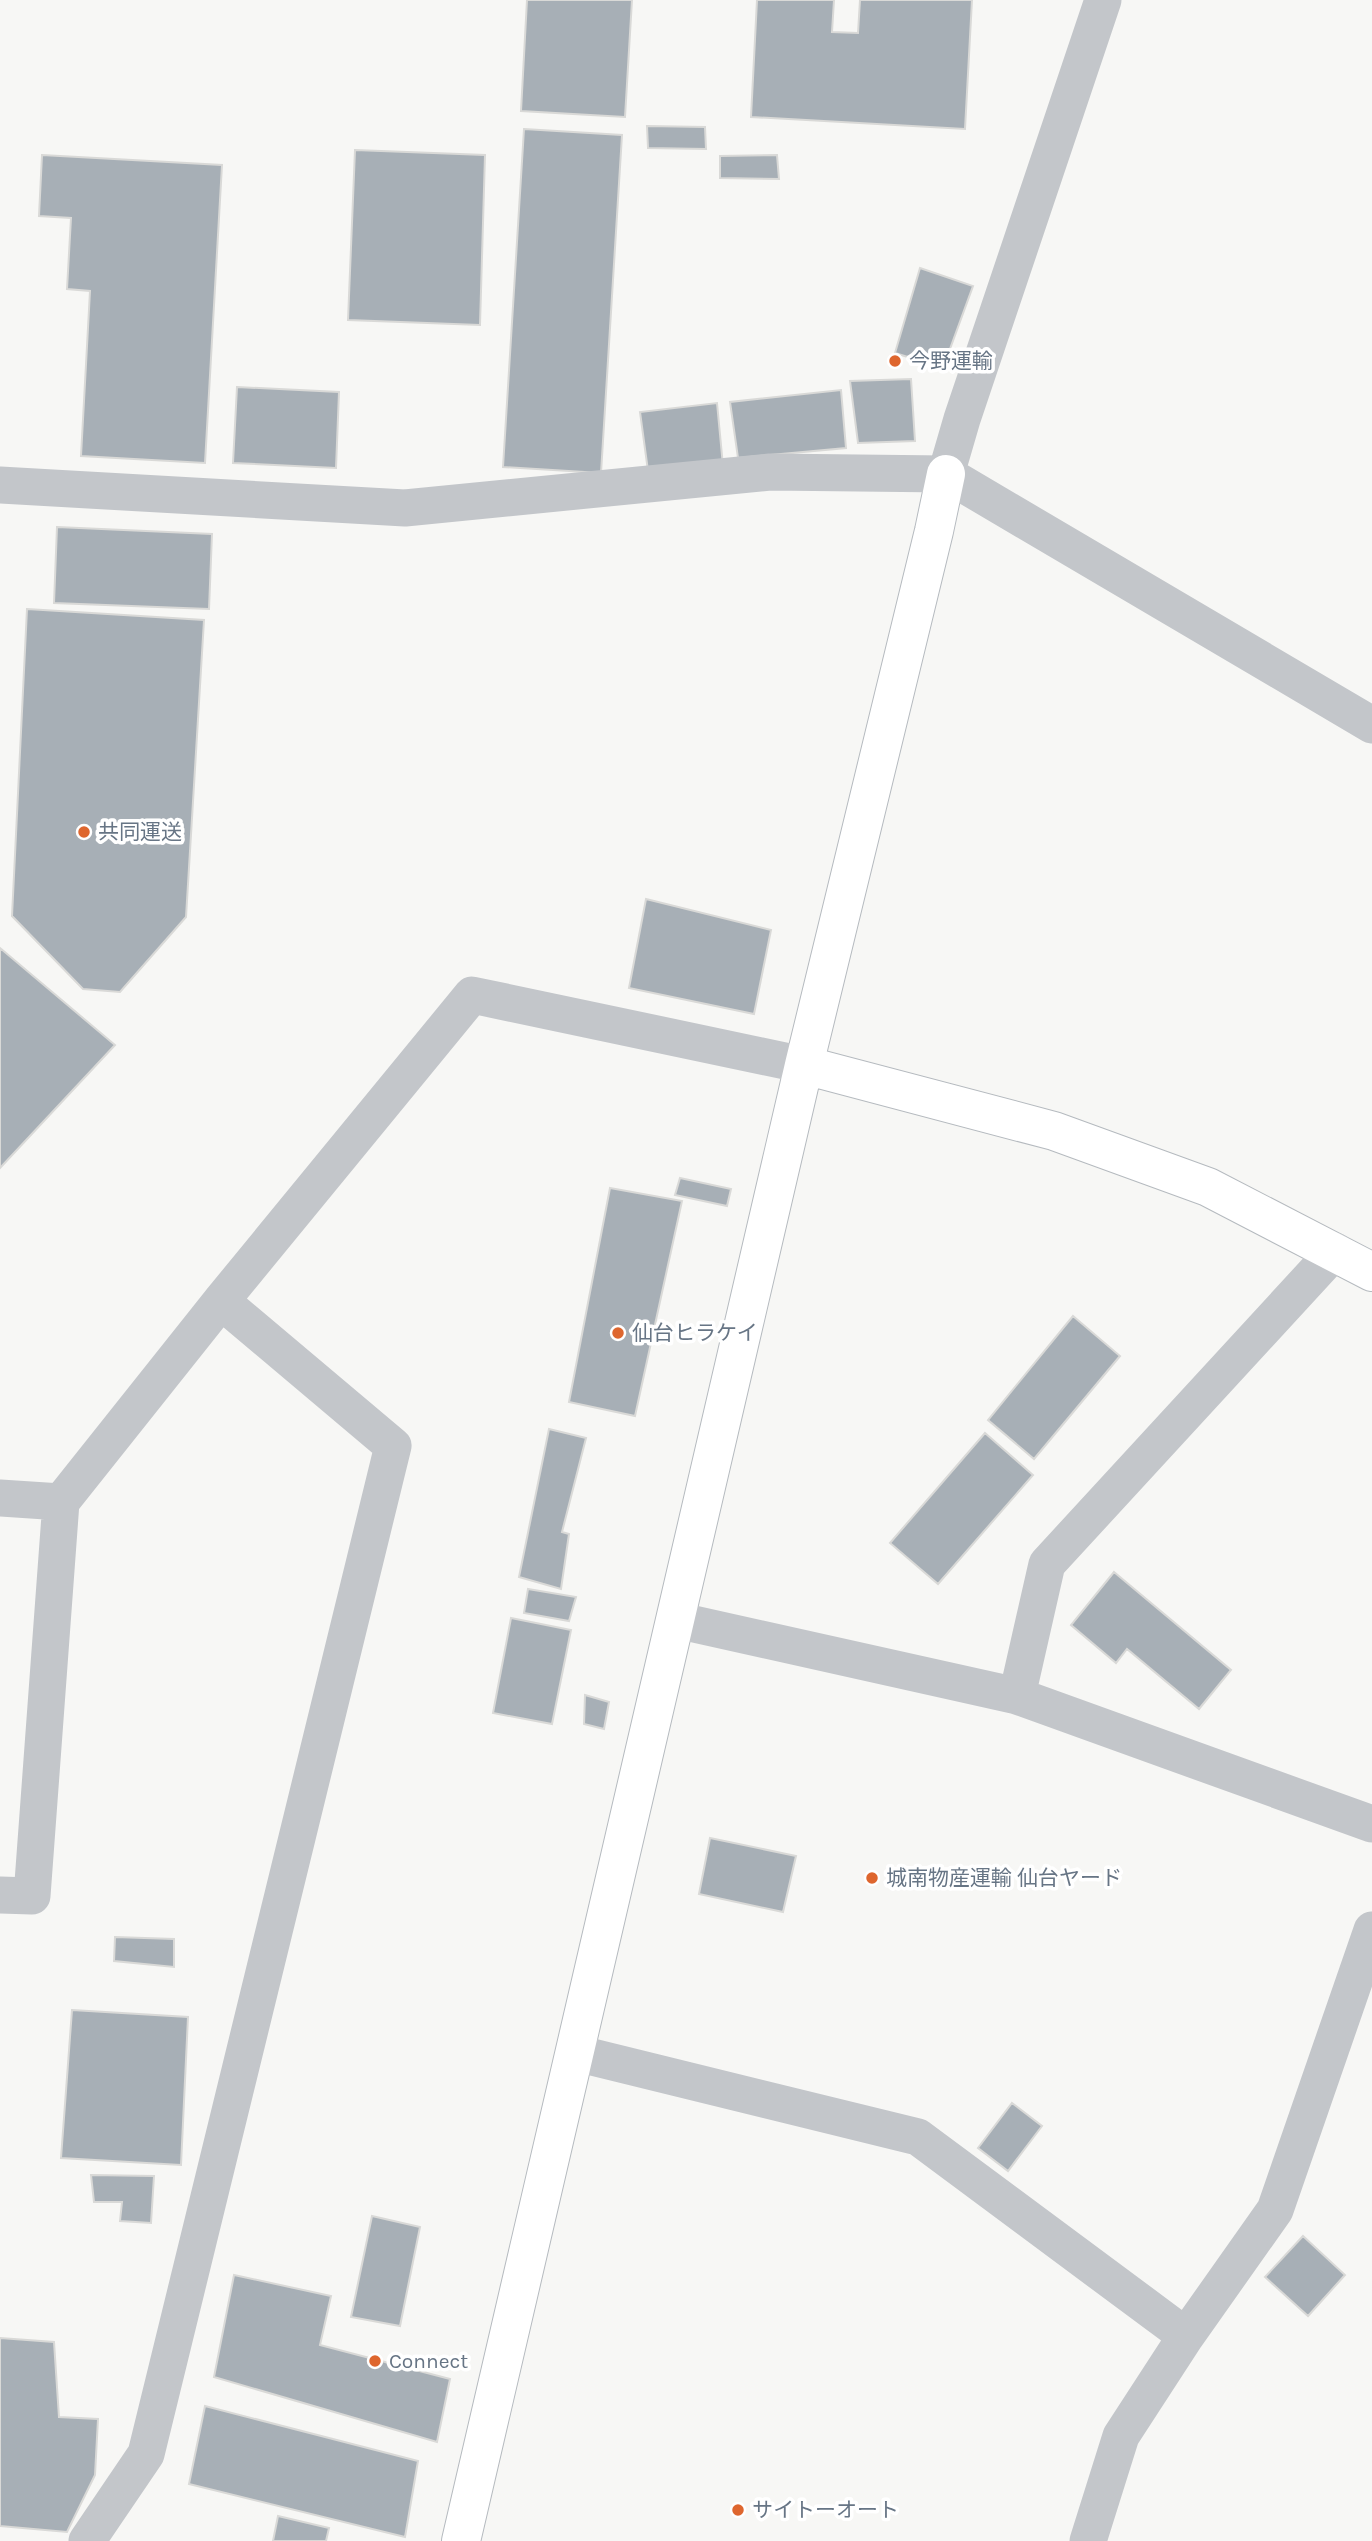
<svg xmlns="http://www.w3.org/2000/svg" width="1372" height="2541" viewBox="0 0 1372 2541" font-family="Karla,'Noto Sans JP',sans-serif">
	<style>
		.building { fill: #a7afb6; stroke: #d9d9d7; stroke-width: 2 }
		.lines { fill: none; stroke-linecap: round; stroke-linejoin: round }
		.secondary-casing { stroke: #b5babf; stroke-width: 40 }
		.street { stroke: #c3c6ca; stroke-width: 37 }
		.secondary { stroke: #fff; stroke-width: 38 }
		.poi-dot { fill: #de662e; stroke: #fff; stroke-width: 2.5 }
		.labels { text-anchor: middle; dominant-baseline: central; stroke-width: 7; stroke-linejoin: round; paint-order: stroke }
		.poi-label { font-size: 21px; fill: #677585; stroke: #fff; text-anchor: start }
	</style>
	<rect width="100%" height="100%" fill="#f7f7f5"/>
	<path class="building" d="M527 0H632L625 117 521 111Z
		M757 0H834L832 32 858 33 860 0H972L965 129 751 117Z
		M647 126 705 127 706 149 648 148Z
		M524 129 622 135 601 473 503 467Z
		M355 150 485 155 480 325 348 320Z
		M42 155 222 165 205 463 81 456 90 291 67 289 71 218 39 216Z
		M777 155 779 179 720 178V156Z
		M920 268 973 286 943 368 895 353Z
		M911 379 915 441 858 443 850 381Z
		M237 387 339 392 336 468 233 463Z
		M841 390 846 448 738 458 730 402Z
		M717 403 723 466 648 471 640 412Z
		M57 527 212 534 209 609 54 603Z
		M27 609 204 620 186 917 120 992 83 989 12 916Z
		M646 899 771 930 754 1014 629 988Z
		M0 948 115 1045 0 1168Z
		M680 1178 731 1189 727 1206 675 1195Z
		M610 1188 682 1201 635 1416 569 1402Z
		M1073 1316 1120 1356 1034 1459 988 1420Z
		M549 1429 586 1438 562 1532 569 1534 561 1589 519 1577Z
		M985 1433 1033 1475 938 1584 890 1543Z
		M1114 1572 1231 1670 1199 1709 1127 1649 1116 1663 1071 1625Z
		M528 1589 576 1597 569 1621 524 1613Z
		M511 1618 571 1630 552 1724 493 1713Z
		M585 1695 609 1702 604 1729 584 1724Z
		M710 1838 796 1856 783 1912 699 1894Z
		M115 1937 174 1939V1967L114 1961Z
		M72 2010 188 2017 181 2165 61 2158Z
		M1012 2103 1042 2126 1008 2171 978 2148Z
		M91 2175 154 2176 151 2223 120 2221 122 2202H94Z
		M372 2216 420 2227 400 2326 351 2317Z
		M1303 2236 1345 2275 1308 2316 1265 2277Z
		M234 2275 331 2296 320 2345 450 2379 437 2442 214 2377Z
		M0 2338 54 2342 59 2417 98 2419 95 2475 67 2532 0 2526Z
		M205 2406 418 2461 405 2537 189 2484Z
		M278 2516 329 2528 326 2541H273Z"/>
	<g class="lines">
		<defs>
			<path id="secondary" d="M804 1065 934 531 946 474
				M461 2541 804 1065 1054 1131 1208 1187 1372 1272"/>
		</defs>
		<use href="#secondary" class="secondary-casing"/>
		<path class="street" d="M946 474 962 419 1103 0
			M0 485 405 508 770 472 946 474 1372 725
			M0 1498 61 1502
			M676 1620 1017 1696 1372 1824
			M1017 1696 1047 1564 1335 1251
			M0 1895 32 1896 61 1502 221 1301
			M576 2053 918 2137 1186 2336 1275 2210 1372 1930
			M87 2541 146 2454 393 1446 221 1301 472 995 804 1065
			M1088 2541 1121 2436 1186 2336"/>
		<use href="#secondary" class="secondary"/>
	</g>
	<g class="poi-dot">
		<circle cx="895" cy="361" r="7"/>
		<circle cx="84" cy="832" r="7"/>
		<circle cx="618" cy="1333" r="7"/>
		<circle cx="872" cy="1878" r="7"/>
		<circle cx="375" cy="2361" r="7"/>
		<circle cx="738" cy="2510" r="7"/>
	</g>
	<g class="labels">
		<g class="poi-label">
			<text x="909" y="361">今野運輸</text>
			<text x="98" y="832">共同運送</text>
			<text x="632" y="1333">仙台ヒラケイ</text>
			<text x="886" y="1878">城南物産運輸 仙台ヤード</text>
			<text x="389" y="2361">Connect</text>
			<text x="752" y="2510">サイトーオート</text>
		</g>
	</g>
</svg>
